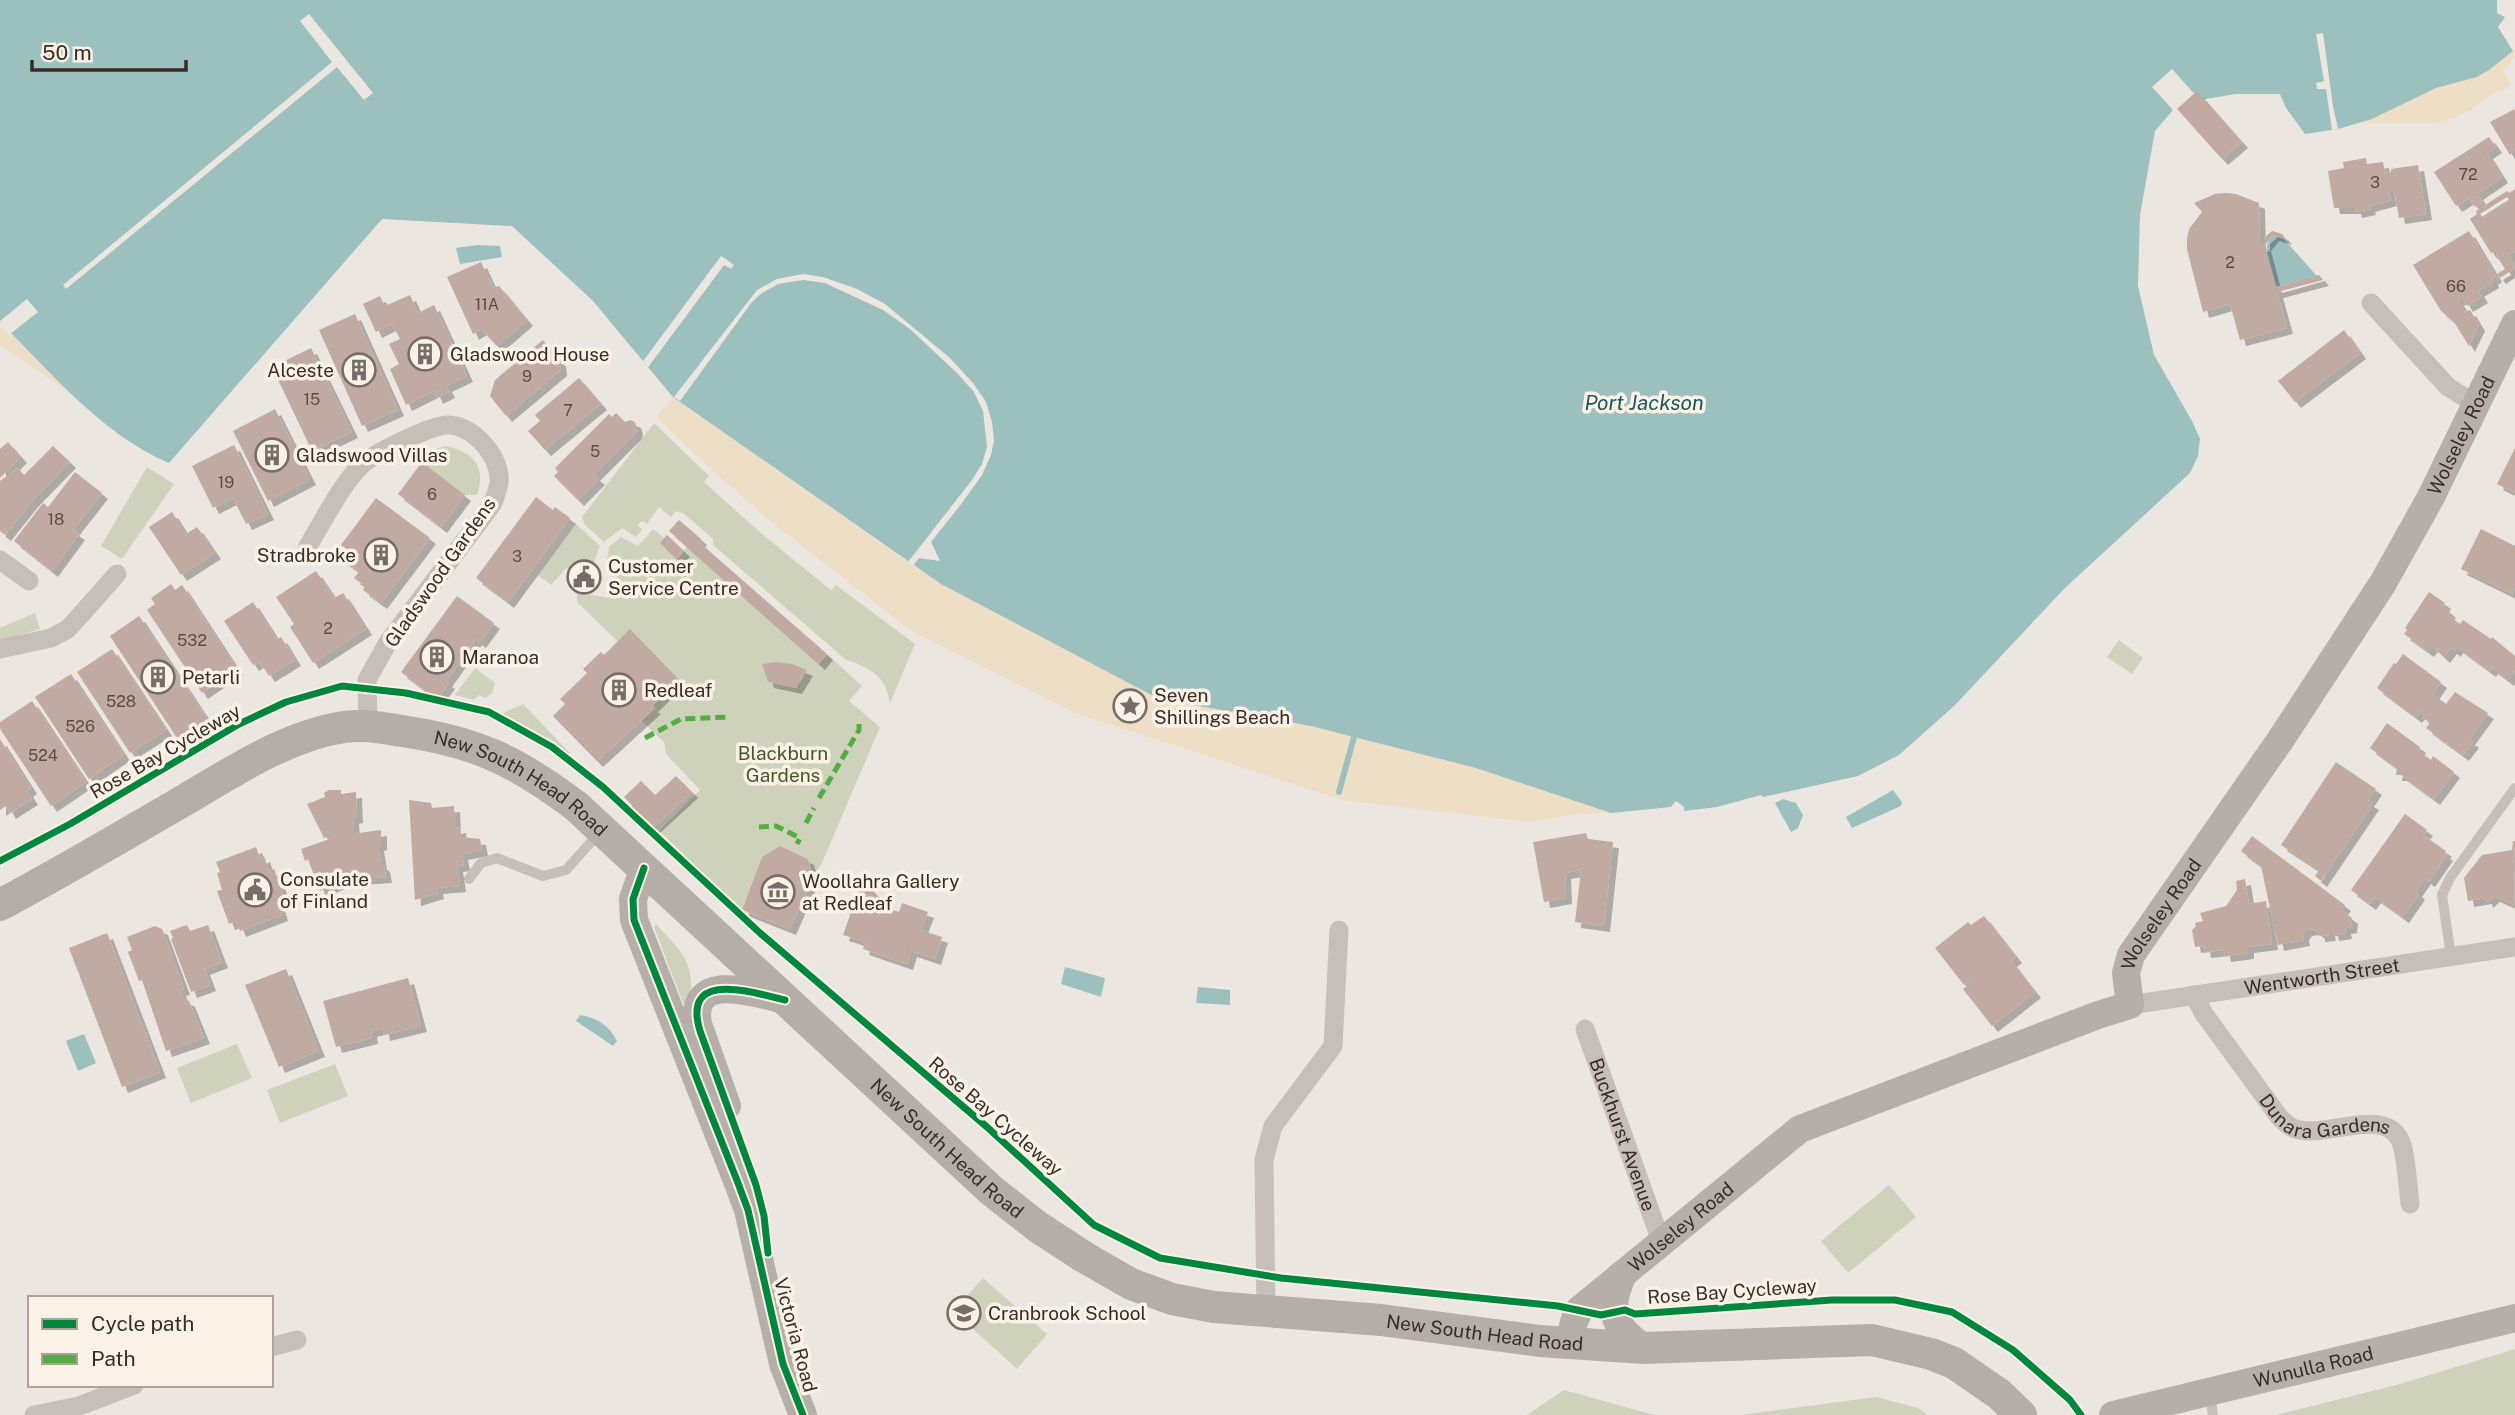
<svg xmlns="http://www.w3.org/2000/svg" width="2515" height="1415" viewBox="0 0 2515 1415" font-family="'Public Sans',sans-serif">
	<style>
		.green { fill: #ced2ba }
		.sand { fill: #eedec6 }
		.water { fill: #9bc0be }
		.pier { fill: #ece6e0 }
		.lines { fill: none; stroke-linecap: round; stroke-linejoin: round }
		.stream { stroke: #9bc0be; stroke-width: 6 }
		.building { fill: #c1aaa1; fill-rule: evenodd; filter: url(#shadow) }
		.lane { stroke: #c6bfb9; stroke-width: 10 }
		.street { stroke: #c6bfb9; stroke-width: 19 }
		.secondary { stroke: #b6afa9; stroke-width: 28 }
		.primary { stroke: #b5ada8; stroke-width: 32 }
		.quiet { stroke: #55ab44; stroke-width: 5; stroke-dasharray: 10 5; stroke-linecap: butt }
		.cycleway-casing { stroke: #faf1e7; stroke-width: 11 }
		.cycleway { stroke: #00873e; stroke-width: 7 }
		.labels { text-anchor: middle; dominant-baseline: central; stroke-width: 7; stroke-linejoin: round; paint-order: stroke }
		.number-label { font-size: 16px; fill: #5a4c46 }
		.poi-label { font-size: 19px; fill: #372c27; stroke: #faf1e7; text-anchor: start }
		.street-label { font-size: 19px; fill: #372c27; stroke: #faf1e7 }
		.park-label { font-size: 19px; fill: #46562a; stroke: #faf1e7 }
		.water-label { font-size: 21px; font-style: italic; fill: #1b5659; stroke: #faf1e7 }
	</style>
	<defs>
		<filter id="shadow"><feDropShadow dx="6" dy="6" stdDeviation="0" flood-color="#0004"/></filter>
	</defs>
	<rect width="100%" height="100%" fill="#ece6e0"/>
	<path class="green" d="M654 423 709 476 704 482 763 535 831 590 836 585 915 644 890 703C885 674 871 669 845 659L713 545V539L683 513 676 511 671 517 659 507 647 524 642 521 638 525 642 530 636 537 622 528 604 542 585 525 582 517Z
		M445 446C473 451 487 467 477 495H465L422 462 421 455Z
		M147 467 174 484 122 559 101 546Z
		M576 524 600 546 593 565 565 569 551 585 538 575Z
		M653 529 664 538 660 543 678 558 687 547 819 663 827 654 862 686 849 701 880 727 822 863 813 877 808 859 780 846 762 857 742 910 659 831 700 790 666 754 664 742 642 721 654 708 652 706 679 680 631 630 618 642 577 602V592L608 598 616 562 607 560 609 547 621 537 638 546Z
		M35 613 40 629 0 641V628Z
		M2119 640 2143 658 2132 674 2107 657Z
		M475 668 495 683 492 694 485 698 479 695 474 700 455 695Z
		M523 704 570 753 567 755 552 743 501 714Z
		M656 924C687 957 698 967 687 1013L654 927Z
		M237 1044 252 1078 191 1103 177 1068Z
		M335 1064 348 1096 280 1123 267 1090Z
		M1889 1185 1916 1217 1848 1273 1821 1241Z
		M983 1278 1047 1334 1017 1369 953 1311Z
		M2515 1349V1415H2276L2400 1384Z
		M1564 1390 1654 1415H1527Z
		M1876 1397 1918 1408 1928 1415H1741Z"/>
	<path class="sand" d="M2513 51 2515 57 2503 71 2511 86 2500 92 2497 91 2471 110 2452 119 2436 123H2362L2436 88 2477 77 2489 70Z
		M0 322 66 390 0 345Z
		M674 397 919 570 1159 699 1311 726 1354 737 1476 768 1610 813 1577 814 1528 822 1342 800 1075 713 919 635 905 626 770 521 713 471 656 417Z"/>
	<path class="water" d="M0 0H2497V13L2505 17 2498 27 2513 51 2489 70 2477 77 2436 88 2372 119 2338 129 2305 134 2286 108 2280 94H2236L2200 100 2172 69 2152 87 2173 110 2155 131 2140 215 2138 286 2154 355 2192 421 2200 439 2198 456 2190 473 2065 588 1954 706 1899 755 1858 776 1763 797 1761 795 1717 807 1684 811V807L1676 801 1671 807 1611 813 1476 768 1354 737 1311 726 1159 699 941 584 673 397 593 301 512 226 382 219 169 463C101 434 52 373 0 322Z
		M2273 235 2282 237 2317 276 2276 287C2272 271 2259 248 2273 235Z
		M477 245 500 246 502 257 460 264 456 248Z
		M1893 790 1902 802 1901 806 1852 828 1846 817Z
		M1783 799 1796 803 1803 815 1798 828 1791 832 1775 803Z
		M1065 967 1105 978 1101 997 1061 984Z
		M1198 987 1230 990V1005L1196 1003Z
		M580 1015C597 1018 609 1025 617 1041L613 1046 576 1021Z
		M84 1034 96 1063 78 1071 66 1041Z"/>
	<path class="pier" d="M309 14 373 93 364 100 337 67 66 289 63 285 332 62 300 21Z
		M2323 33 2333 106 2338 129 2332 130 2326 89H2317L2316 83 2324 81 2316 34Z
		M721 256 734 265 731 269 724 265 646 370 641 364Z
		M803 274 823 277 857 289 885 304 950 358 973 383 986 402 992 422 994 441 991 455 982 475 962 503 931 542 940 561 919 558 913 566 908 562 972 480 982 464 987 447 983 411 974 392 957 373 910 329 883 310 825 283 803 280 778 284 762 293 752 302 680 401 674 397 757 290 777 279Z
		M27 299 38 312 9 335 0 326V321Z"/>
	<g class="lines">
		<path class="stream" d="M1339 792 1354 737"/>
	</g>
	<path class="building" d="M2197 91 2242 142 2222 159 2177 109Z
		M2515 109V149L2510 155 2490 122Z
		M2489 137 2496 147 2487 153 2502 177 2477 194 2483 203 2475 207 2469 198 2456 206 2434 172Z
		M2366 158 2367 164 2383 162 2385 173 2391 172V169L2418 165 2426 214 2399 218 2394 190 2389 191 2391 200 2369 206 2370 209 2356 212 2355 208H2334L2328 171 2344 168 2343 162Z
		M2515 189V251L2509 254 2515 268 2500 278 2497 274 2505 269 2496 255 2498 254 2495 251 2491 253 2470 219 2477 214 2476 211 2507 191 2509 193ZM2507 197 2509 200 2506 204 2483 218 2480 214Z
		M2226 193 2236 194 2259 203 2260 246 2264 245V238L2272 231 2282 234 2286 239 2273 235 2265 245 2276 287 2319 275 2323 280 2277 292 2287 328 2240 340 2230 304 2203 312 2187 249V239L2189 229 2202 212 2194 203 2215 194Z
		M2469 231 2496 276 2492 279 2493 282 2478 291 2482 297 2467 306 2462 297 2458 300 2465 312 2470 310 2479 325 2469 346 2454 322 2441 311 2413 265Z
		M481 262 493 288 499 286 527 320 497 346 481 329 473 334 447 277Z
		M410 295 418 313 434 305 467 376 446 386 449 392 437 398 434 391 406 405 390 369 399 364 389 344 400 339 392 324 376 332 363 304 380 296 385 306Z
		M355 314 398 410 362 426 319 330Z
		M2344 330 2360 353 2295 402 2278 381Z
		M543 340 560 361 561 370 506 416 490 396 495 380Z
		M311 348 352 432 312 451 272 367Z
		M579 378 601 404 545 450 528 431 540 421 535 415Z
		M275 409 310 479 268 501 233 431Z
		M616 413 625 422 630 420 635 422 637 428 636 433 594 475 599 479 578 500 554 476 558 472 555 468 609 414 612 417Z
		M8 442 21 457 0 478V449Z
		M234 445 268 514 246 524 233 498 213 508 192 466Z
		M53 446 70 462 33 500 5 535 0 531V481L18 468 24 475Z
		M2515 448V493L2497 484Z
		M422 462 465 495 441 527 398 494Z
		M75 472 102 493 73 530 79 534 52 571 14 541 43 503 48 507Z
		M536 497 553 510 555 507 570 518 508 602 476 578Z
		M376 498 430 538 381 603 363 590 365 586 354 578 359 572 342 559 348 550 341 545Z
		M172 512 186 534 197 527 215 553 181 575 149 527Z
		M679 520 701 539 699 542 827 654 819 664 669 531Z
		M2481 529 2515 546V588L2512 594 2461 569Z
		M667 535 684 551 677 559 660 543Z
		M316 571 334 598 343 593 366 629 313 663 290 627 294 624 276 597Z
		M171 584 175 590 182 585 237 669 202 693 147 610 155 604 151 598Z
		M2429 592 2445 603 2443 606 2450 612 2448 615 2460 624 2463 620 2491 639 2492 637 2515 656V670L2508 680 2492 668 2490 671 2457 647 2455 651 2451 648 2444 657 2432 646 2428 651 2404 634 2407 630 2405 628Z
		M457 596 494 623 480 642 476 639 446 681 449 683 437 699 401 672Z
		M253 602 277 640 281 637 295 660 269 676 259 661 253 665 224 621Z
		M139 616 207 719 177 738 110 636Z
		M630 629 679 680 652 706 655 708 597 761 553 716 565 704 560 699 587 673 583 669 601 652 604 655Z
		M112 649 166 730 130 753 77 672Z
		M2403 654 2441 682 2433 694 2446 704 2455 692 2488 713 2469 739 2473 742 2463 755 2426 728 2430 723 2422 717 2424 714 2421 711 2416 717 2377 688 2394 663 2396 664Z
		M776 662 792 664 807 670 796 688 768 682 762 664Z
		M71 674 124 755 89 779 35 697Z
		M32 701 86 782 51 806 0 729V722Z
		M2387 723 2420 747 2418 750 2431 760 2433 756 2454 772 2434 799 2401 775H2396L2397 768 2370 748Z
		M0 739 31 788 27 791 32 799 10 813 6 806 0 810Z
		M2336 762 2376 789 2368 801 2373 804 2321 881 2315 876 2319 870 2281 845Z
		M676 776 692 792 654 827 647 820 643 823 629 808 632 805 624 797 641 781 655 795Z
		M329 790H341V794L356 792 357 817 353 818 354 831H351V834L381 830V844L378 845 381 864 384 866 386 877 355 879 354 874 348 875 341 876 344 881 320 891 308 859 305 861 301 849 335 837 334 834 324 838 307 804 325 797 324 793Z
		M409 800 431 803 432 808 454 806 455 828 460 827 461 837 480 839 482 850 462 854 464 865 457 866 460 886 437 888 438 893 415 900Z
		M2405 814 2427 830 2423 835 2446 851 2444 853 2447 855 2429 881 2425 878 2416 891 2419 894 2403 917 2375 897 2370 904 2351 890Z
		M1586 833 1588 839 1613 842 1604 926 1575 922 1581 870 1565 873 1566 898 1544 902 1533 842Z
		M2252 836 2345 905 2341 910 2352 918 2351 927 2345 928 2346 933 2333 935 2332 930H2329L2330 935 2319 936V933L2314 929 2306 930 2303 934 2304 940 2278 945 2261 866 2241 851Z
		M2513 841H2515L2514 905 2494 896 2487 902 2486 898 2468 901 2464 878 2482 855 2512 850Z
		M780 846 808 859 813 877 790 929 742 910 762 857Z
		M256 847 260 858 264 856 269 871 274 869 286 902 279 905 282 915 240 931 236 921 229 924 217 891 222 890 217 873 220 872 216 862Z
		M2245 879 2249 904 2266 901 2272 944 2248 947V953L2225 956 2224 950 2205 952 2204 946 2195 947 2192 930 2196 926 2195 923 2203 921 2200 913 2226 906 2237 890 2236 881Z
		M867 887 874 891 878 897 875 904 899 912 902 903 928 912 921 930 942 937 935 959 911 951 907 964 863 949 865 942 843 935 859 890Z
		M1984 916 2016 957 2011 961 2035 992 1992 1026 1963 989 1973 981 1971 979 1964 985 1935 948 1968 922 1971 925Z
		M187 925 190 931 208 925 222 962 204 969 210 985 191 992 171 939 173 938 170 931Z
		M155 926 162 929 184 989 180 990 183 998 189 1001 204 1038 166 1051 142 980 139 981 128 952 132 950 127 937Z
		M107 933 160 1072 122 1087 69 948Z
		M286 969 319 1051 279 1067 245 985Z
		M408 978 421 1026 384 1035 383 1028 371 1031 372 1038 336 1047 323 1001Z"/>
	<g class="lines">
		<path class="lane" d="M469 879 481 863 497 858 543 876 566 870 600 832
			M2451 956 2442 895 2450 878 2515 788
			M2210 1395 2213 1415"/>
		<g class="street">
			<path d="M2371 303 2448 387 2477 405"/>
			<path d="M308 546C323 522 346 474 369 459 384 449 430 426 447 425 473 424 502 458 499 483 498 489 495 497 493 503L387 644 367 680 368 726"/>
			<path d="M0 560 29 581"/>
			<path d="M0 649 51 638 68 629 117 574"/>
			<path id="s1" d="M2194 995 2204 1014 2280 1118C2284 1121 2288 1126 2293 1128 2322 1141 2383 1105 2400 1140 2406 1152 2408 1188 2410 1204"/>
			<path id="s2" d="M2130 1005 2515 947"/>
			<path id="s3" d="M1585 1029 1661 1241"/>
			<path d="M1266 1312 1264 1160 1273 1126 1333 1046 1339 930"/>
			<path d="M271 1347 297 1340"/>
			<path d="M34 1415 79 1406 134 1385"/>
		</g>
		<g class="secondary">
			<path d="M644 868 633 899 634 920 738 1183 748 1210 783 1364 803 1415"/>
			<path d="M727 1106 698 1024C689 969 757 994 785 1000"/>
			<path d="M1623 1274C1607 1311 1611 1324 1644 1348"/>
			<path id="s4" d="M1569 1343 1574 1322 1579 1310 1800 1129 2098 1015 2130 1005 2126 973 2131 955 2281 739 2383 583 2431 497 2515 324"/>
			<path id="s5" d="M2113 1415 2515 1318"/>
		</g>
		<path class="primary" id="s6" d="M0 905C60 873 118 839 176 805 228 775 284 736 344 727 364 724 383 728 402 731 477 742 516 761 576 806L992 1191 1038 1227 1084 1257 1131 1284 1172 1299 1214 1307 1381 1320 1540 1341 1644 1348 1872 1340 1931 1354 1954 1363 1999 1394 2021 1415"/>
		<path class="quiet" d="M645 738 681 719 729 717
			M819 798 859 730V720
			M806 823 814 808
			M759 827 776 826 800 838 797 844"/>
		<defs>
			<path id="cycleway" d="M0 861 70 824 239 724 286 702 342 686 406 693 489 712 552 747 603 787 760 933 987 1127 1094 1225 1160 1258 1281 1278 1558 1306 1601 1315 1625 1310 1635 1314 1832 1300H1895L1952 1312 2013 1350 2070 1400 2081 1415
				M644 868 633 899 634 920 738 1183 748 1210 783 1364 803 1415
				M768 1253 764 1216 756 1185 700 1031C681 968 754 993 785 1000"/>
		</defs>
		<use href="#cycleway" class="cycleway-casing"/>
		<use href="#cycleway" class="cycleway"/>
	</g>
	<defs>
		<symbol id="building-ring" viewBox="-11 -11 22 22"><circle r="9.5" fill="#faf1e7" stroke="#766d68" stroke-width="1.5"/><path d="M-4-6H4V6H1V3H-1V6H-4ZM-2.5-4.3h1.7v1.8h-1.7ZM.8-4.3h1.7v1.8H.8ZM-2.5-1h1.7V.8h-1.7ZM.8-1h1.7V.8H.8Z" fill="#766d68"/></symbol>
		<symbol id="civic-ring" viewBox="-11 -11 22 22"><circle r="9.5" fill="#faf1e7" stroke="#766d68" stroke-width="1.5"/><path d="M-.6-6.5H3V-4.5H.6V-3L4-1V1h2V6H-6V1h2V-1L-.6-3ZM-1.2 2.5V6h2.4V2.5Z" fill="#766d68"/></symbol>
		<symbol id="sight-ring" viewBox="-11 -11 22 22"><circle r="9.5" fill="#faf1e7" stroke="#766d68" stroke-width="1.5"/><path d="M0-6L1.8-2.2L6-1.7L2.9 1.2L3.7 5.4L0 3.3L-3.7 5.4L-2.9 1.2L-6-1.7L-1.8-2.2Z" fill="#766d68"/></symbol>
		<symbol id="museum-ring" viewBox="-11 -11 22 22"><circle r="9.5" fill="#faf1e7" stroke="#766d68" stroke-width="1.5"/><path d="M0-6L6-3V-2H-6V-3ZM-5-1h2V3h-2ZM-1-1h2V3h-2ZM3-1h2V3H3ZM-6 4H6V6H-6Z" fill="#766d68"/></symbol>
		<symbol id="school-ring" viewBox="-11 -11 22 22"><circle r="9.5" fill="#faf1e7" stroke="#766d68" stroke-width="1.5"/><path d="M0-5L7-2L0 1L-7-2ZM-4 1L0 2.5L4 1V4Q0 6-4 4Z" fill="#766d68"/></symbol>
	</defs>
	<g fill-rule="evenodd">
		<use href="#building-ring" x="406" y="335" width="38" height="38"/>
		<use href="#building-ring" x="340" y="351" width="38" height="38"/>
		<use href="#building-ring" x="253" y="436" width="38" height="38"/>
		<use href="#building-ring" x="362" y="536" width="38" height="38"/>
		<use href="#civic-ring" x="565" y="558" width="38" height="38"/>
		<use href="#building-ring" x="418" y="638" width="38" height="38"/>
		<use href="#building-ring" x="139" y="658" width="38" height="38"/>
		<use href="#building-ring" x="600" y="671" width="38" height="38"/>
		<use href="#sight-ring" x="1111" y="687" width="38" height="38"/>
		<use href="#civic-ring" x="236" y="871" width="38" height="38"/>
		<use href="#museum-ring" x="759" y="873" width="38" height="38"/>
		<use href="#school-ring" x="945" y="1294" width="38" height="38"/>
	</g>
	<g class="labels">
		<g class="number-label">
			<text x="2468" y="174">72</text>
			<text x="2375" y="182">3</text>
			<text x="2230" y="262">2</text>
			<text x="2456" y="286">66</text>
			<text x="487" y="304">11A</text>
			<text x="527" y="376">9</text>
			<text x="312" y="399">15</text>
			<text x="568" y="410">7</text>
			<text x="595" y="451">5</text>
			<text x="226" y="482">19</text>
			<text x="432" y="494">6</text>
			<text x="56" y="519">18</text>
			<text x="517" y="556">3</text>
			<text x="328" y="628">2</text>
			<text x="192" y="640">532</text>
			<text x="121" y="701">528</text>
			<text x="80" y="726">526</text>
			<text x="43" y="755">524</text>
		</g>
		<g class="poi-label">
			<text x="450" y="354">Gladswood House</text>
			<text x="334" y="370" text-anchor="end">Alceste</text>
			<text x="296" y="455">Gladswood Villas</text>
			<text x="356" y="555" text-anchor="end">Stradbroke</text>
			<text x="608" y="566">Customer<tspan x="608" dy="22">Service Centre</tspan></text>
			<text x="462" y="657">Maranoa</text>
			<text x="182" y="677">Petarli</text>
			<text x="644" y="690">Redleaf</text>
			<text x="1154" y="695">Seven<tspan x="1154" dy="22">Shillings Beach</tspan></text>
			<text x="280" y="879">Consulate<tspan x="280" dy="22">of Finland</tspan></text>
			<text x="802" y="881">Woollahra Gallery<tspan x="802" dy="22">at Redleaf</tspan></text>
			<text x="988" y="1313">Cranbrook School</text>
		</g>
		<g class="street-label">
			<text stroke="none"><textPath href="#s4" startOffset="1340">Wolseley Road</textPath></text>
			<text transform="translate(440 572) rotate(-55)">Gladswood Gardens</text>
			<text transform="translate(165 751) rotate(-30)">Rose Bay Cycleway</text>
			<text stroke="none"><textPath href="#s6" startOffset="579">New South Head Road</textPath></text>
			<text stroke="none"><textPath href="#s4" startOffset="774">Wolseley Road</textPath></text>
			<text stroke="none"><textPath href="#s2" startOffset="194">Wentworth Street</textPath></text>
			<text stroke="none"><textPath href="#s1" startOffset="194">Dunara Gardens</textPath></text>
			<text transform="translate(996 1116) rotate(41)">Rose Bay Cycleway</text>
			<text stroke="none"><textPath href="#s3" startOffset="112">Buckhurst Avenue</textPath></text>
			<text stroke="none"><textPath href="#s6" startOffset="1144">New South Head Road</textPath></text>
			<text stroke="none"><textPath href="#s4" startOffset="166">Wolseley Road</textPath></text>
			<text transform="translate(1732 1291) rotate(-4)">Rose Bay Cycleway</text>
			<text stroke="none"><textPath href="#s6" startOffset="1732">New South Head Road</textPath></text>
			<text transform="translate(796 1335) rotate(75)">Victoria Road</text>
			<text stroke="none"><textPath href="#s5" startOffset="206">Wunulla Road</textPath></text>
		</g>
		<g class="park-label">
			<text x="783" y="753">Blackburn<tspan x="783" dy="22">Gardens</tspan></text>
		</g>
		<g class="water-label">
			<text x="1644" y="402">Port Jackson</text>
		</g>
	</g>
	<rect x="28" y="1296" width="245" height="91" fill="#faf1e7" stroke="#aca29a" stroke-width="2"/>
	<rect x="42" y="1319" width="35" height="10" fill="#00873e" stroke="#aca29a" stroke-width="2"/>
	<text x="91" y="1331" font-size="21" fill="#372c27">Cycle path</text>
	<rect x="42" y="1354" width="35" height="10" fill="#55ab44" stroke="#aca29a" stroke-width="2"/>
	<text x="91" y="1366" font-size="21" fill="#372c27">Path</text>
	<path d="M32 60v10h154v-10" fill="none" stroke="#372c27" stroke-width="3.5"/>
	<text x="42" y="60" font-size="21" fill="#372c27" stroke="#faf1e7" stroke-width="5" paint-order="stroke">50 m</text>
</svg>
